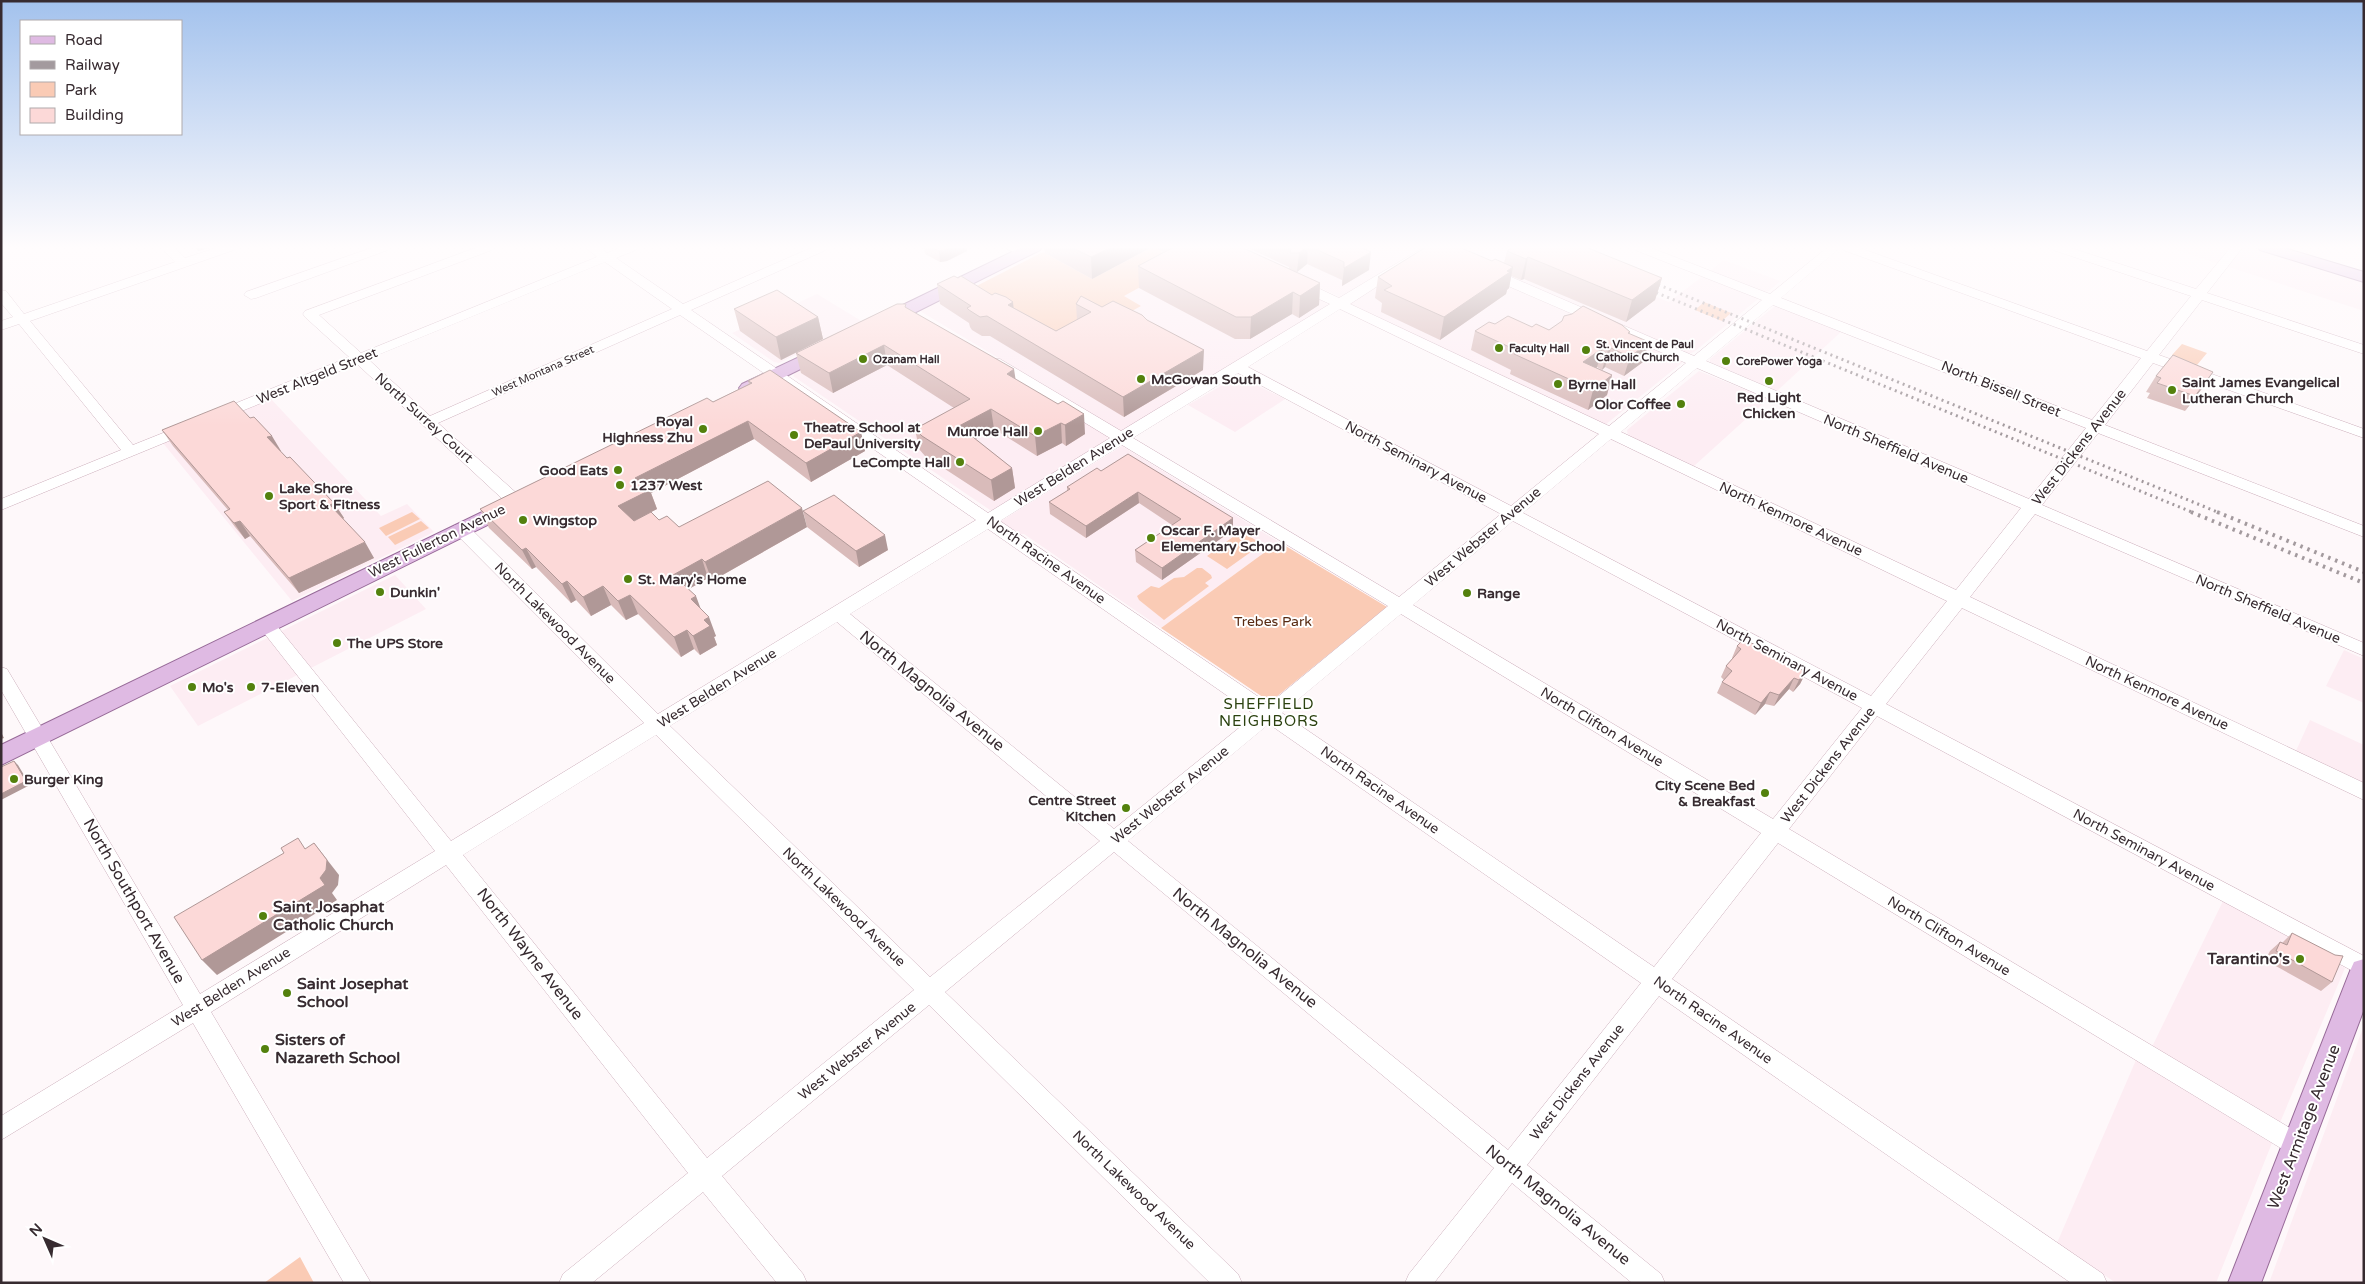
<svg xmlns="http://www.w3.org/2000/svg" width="2365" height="1284" viewBox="0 0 2365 1284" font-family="'Varela Round',sans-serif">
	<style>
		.built { fill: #fdedf3 }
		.green { fill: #facbb5 }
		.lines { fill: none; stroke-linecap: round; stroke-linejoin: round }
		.minor-casing { stroke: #ccaebb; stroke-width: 1 }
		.major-casing { stroke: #976a98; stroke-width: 2 }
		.minor { fill: #fff; fill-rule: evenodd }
		.major { fill: #dfbae3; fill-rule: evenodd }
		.rail-far1 { stroke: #a39a9e; stroke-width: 3; stroke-dasharray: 2 4; stroke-linecap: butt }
		.rail { stroke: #a39a9e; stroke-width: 4; stroke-dasharray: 2.5 5; stroke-linecap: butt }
		.wall { fill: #d9bbba }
		.shaded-wall { fill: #b09897 }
		.building { fill: #fcd9d8; stroke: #b09897 }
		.poi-dot { fill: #53810d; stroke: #fff; stroke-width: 2 }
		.labels { text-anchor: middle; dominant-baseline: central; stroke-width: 4; stroke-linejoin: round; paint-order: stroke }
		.far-poi-label { font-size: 11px; font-weight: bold; fill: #372b30; stroke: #fff; text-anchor: start }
		.far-street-label { font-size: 11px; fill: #372b30; stroke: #fff }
		.street-label { font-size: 14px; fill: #372b30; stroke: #fff }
		.poi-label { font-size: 14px; font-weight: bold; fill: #372b30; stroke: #fff; text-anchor: start }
		.park-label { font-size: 14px; fill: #582a11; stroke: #fff }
		.neighbourhood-label { font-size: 15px; letter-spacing: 1px; fill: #2b410f; stroke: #fff }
		.near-street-label { font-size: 16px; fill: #372b30; stroke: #fff }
		.near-poi-label { font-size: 16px; font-weight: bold; fill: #372b30; stroke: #fff; text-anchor: start }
	</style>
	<rect width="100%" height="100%" fill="#fef8fa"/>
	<path class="built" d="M1048 247H1210L1325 302 1329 306 1127 430 1120 431 920 311Z
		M1230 247H1421L1422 248 1340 297Z
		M1442 247H1535L1669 302 1703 276 1759 298 1694 352 1689 354Z
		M2167 247H2251L2364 282V311Z
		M1421 260 1449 261 1683 362 1605 425 1350 304Z
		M1724 260 1780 281 1769 291 1762 292 1710 271Z
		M817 294 863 322 779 363 774 362 732 333Z
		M1775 306 1842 331 1777 391 1710 362V359Z
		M910 318 1107 436 1108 441 994 511 990 510 793 376 796 372 903 319Z
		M1699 371 1768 399 1694 466 1628 436 1627 430Z
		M1238 376 1285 399 1235 432 1188 405Z
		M271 399 381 516 407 504 434 532 292 601 163 443Z
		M1122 446 1279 542 1161 628 1024 534H1019L1001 521Z
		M395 575 426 609 198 726 170 686Z
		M2344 650 2364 659V703L2326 686Z
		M2310 720 2364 745V785L2295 753Z
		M2223 901 2345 968 2279 1125 2151 1049Z
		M2364 1025V1283H2269Z
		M2136 1060 2272 1143 2216 1283H2116L2057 1243Z"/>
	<path class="green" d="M1153 247 1184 263 1124 296 1141 306 1057 352 957 296 1043 252 1092 279Z
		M1704 302 1731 313 1722 321 1695 310Z
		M2182 344 2207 353 2197 365 2172 355Z
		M412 512 420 519 386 536 379 528Z
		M421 521 429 528 395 545 388 537Z
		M1241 531 1262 544 1227 569 1207 556Z
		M1279 542 1387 607 1270 702 1161 628Z
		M1197 568H1202L1211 575 1212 578 1205 583 1209 586 1164 620 1139 600 1137 596 1151 586 1159 588 1174 578 1184 577Z
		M300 1257 314 1283H264Z"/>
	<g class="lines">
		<defs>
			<path id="minor" d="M161 247H174L185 258 219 247H236L234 250 30 321 133 445 183 425 188 424 195 428 193 431 1 510V499L121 450 19 324 1 330V321L13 317 1 303V290L6 291 24 314 175 262Z
				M374 247H390L388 250 256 298 251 299 244 295 246 292Z
				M478 247H494L492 250 319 315 361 353 597 257 585 247H599L607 253 622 247H638L636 250 616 258 683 304 813 247H828L826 250 691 310 988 513 1110 438 990 365 988 362 990 359H1000L1121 431 1330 304 1293 287 1292 284 1293 281H1303L1339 298 1424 247H1438L1350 304 1609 426 1686 363 1485 276 1484 273 1485 270H1495L1694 356 1762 300 1635 250 1633 247H1649L1770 294 1828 247H1857L2147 351 2191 296 2053 250 2051 247H2068L2196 289 2231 247H2243L2207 293 2364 345V354L2202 300 2159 355 2364 429V438L2153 363 2105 425 2364 526V537L2098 433 2042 505 2364 643V656L2035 514 1970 597 2364 783V800L1962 608 1886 704 2364 956V977L1877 716 1789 829 2305 1137 2309 1145 2305 1153 2297 1157 2289 1153 1778 843 1672 979 2103 1274 2107 1283H2071L1659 996 1527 1165 1661 1274 1665 1283H1632L1512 1183 1434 1283H1405L1409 1274 1494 1168 1114 852 945 992 1238 1274 1242 1283H1210L929 1005 722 1176 803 1274 807 1283H777L703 1192 592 1283H559L563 1274 688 1173 446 865 211 1012 371 1283H344L193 1023 1 1140V1116L183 1005 1 690V667L7 669 200 994 435 851 261 629 258 625 261 621 267 619 273 621 451 841 644 723 455 533 453 529 455 525H467L658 714 976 520 680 315 438 423 522 498 524 502 522 506H510L357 364 222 419 217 420 210 416 212 413 349 357 305 317 303 314 305 311ZM1841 247 1843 250 2141 358 2092 420 1781 298ZM605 262 672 309 430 416 368 359ZM1773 305 2086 428 2029 499 1706 361ZM1340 309 1599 434 1511 506 1248 367ZM1697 368 2021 508 1956 590 1621 432ZM1238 373 1501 514 1399 597 1133 438ZM1611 439 1947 601 1871 696 1523 513ZM1122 445 1388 606 1269 704 1000 521ZM1513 521 1862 708 1773 819 1413 605ZM988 529 1255 715 1114 829 850 614ZM1401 614 1761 833 1654 967 1282 713ZM837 622 1100 841 930 977 670 726ZM1269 724 1641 983 1508 1150 1128 841ZM656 735 914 990 707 1158 463 855Z
				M1004 247H1019L1028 253 1022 257Z"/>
			<path id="major" d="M1022 247H1042L1040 250 886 327H874L871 323 874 319Z
				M2258 247H2281L2364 272V282L2260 250Z
				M825 345 831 346 834 350 831 354 754 392H742L739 388 742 384Z
				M511 498 518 500 521 505 518 510 1 765V745Z
				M2364 959V1009L2261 1283H2228L2350 971 2354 962Z"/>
		</defs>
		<use href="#minor" class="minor-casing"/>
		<use href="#major" class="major-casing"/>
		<use href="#minor" class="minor"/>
		<use href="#major" class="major"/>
		<path class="rail-far1" d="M1647 280 2220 513
			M1645 288 2194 513"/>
		<path class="rail" d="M2191 512 2364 583
			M2217 512 2364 572"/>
	</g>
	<path class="wall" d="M924 247H967V251L947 261 940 262 925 254Z
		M1044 247H1241L1289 269V267L1246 247H1360L1369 270 1342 286V280L1307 264 1297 272H1295L1320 283 1319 305 1299 318 1292 314 1250 339H1235L1139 288 1138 266 1163 252 1152 247 1092 279 1045 253Z
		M1513 247H1592L1591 250 1662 278 1655 300 1626 322 1524 279 1521 280 1511 276 1509 288 1507 290 1506 294 1440 340 1381 312 1382 303 1375 298 1378 277 1492 261 1504 263 1507 251Z
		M937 284 1014 308 1056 331 1077 320 1076 304 1203 370 1124 417 990 336H982L972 330 970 327 969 323 940 304Z
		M906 308 1015 379 1085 434 1066 446 1062 443 1037 456 994 429 975 439 1012 468 1015 488 994 501 925 456 919 449 915 429 954 408 887 365 833 393 801 373 796 353Z
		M734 309 818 317 823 339 781 360 740 331Z
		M1495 324 1532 327 1549 330 1629 334 1643 362 1624 376 1605 367 1602 370 1597 367V368L1612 375 1607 395 1588 410 1510 374 1511 370 1471 350 1475 331Z
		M2156 376 2203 387 2185 411 2147 398 2150 393 2146 392Z
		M748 381 861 432 865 451 811 482 754 439 651 493 657 509 634 521 659 520 679 527H807L712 581 708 578 689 589 716 636 714 637 717 645 700 655 694 649 681 657 638 614 626 620 611 605 591 616 576 600 571 603 536 567 532 569 489 528 480 509 713 402 749 384Z
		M162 430 281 451H280L287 458 334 503 344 518 343 519 374 558 299 593 250 536 245 539 235 527 224 512 228 510 173 446Z
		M1101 471 1233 530 1162 580 1136 562 1135 550 1172 525 1139 503 1086 538 1050 514 1049 502 1067 491V487Z
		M803 511 888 550 859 567 807 527Z
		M1737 646 1806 672 1800 684 1793 692 1789 689 1774 706 1765 704 1755 715 1717 693 1722 682 1724 680 1721 677 1726 666 1733 658H1732Z
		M2292 933 2332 982 2321 991 2265 960 2270 951 2280 942 2282 943Z"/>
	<path class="shaded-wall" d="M195 247H208L209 248 198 251Z
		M952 247H967V251L947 261 940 262 939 251Z
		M1112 247H1152L1092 279 1091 257Z
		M1307 247H1308L1307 264 1297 272 1299 253Z
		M1371 252 1369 270 1342 286 1344 268Z
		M1528 257 1524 279 1521 280 1526 259Z
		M1513 267 1509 288 1507 290 1506 294 1440 340 1444 317Z
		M1662 278 1655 300 1626 322 1632 300Z
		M1320 283 1319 305 1299 318 1300 296Z
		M1293 292 1292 314 1250 339 1251 317Z
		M1013 302 1015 322 1008 305Z
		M818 317 823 339 781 360 776 337Z
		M1649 342 1643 362 1624 376 1630 357Z
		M884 345 887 365 833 393 829 373Z
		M1603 348 1597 367 1578 381 1583 362Z
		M1611 348 1605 367 1602 370 1608 350Z
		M1204 350 1203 370 1124 417 1123 397Z
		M1014 369 1017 389 1007 374Z
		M2213 372 2203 387 2185 411 2195 396Z
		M1612 375 1607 395 1588 410 1593 390Z
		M991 409 994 429 962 446 959 426Z
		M1084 414 1085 434 1066 446 1065 425Z
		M748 421 754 439 651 493 657 509 626 525 618 506 635 478Z
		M1061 423 1062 443 1037 456 1035 436Z
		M861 432 865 451 811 482 806 463Z
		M272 436 281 451 277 453 267 437Z
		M1012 468 1015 488 994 501 991 480Z
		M1138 492 1139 503 1086 538V526Z
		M334 503 344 518 339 521 330 505Z
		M802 508 807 527 712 581 705 562Z
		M1233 518V530L1162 580V568Z
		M240 521 250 536 245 539 234 523Z
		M885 535 888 550 859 567 856 551Z
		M365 542 374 558 299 593 289 578Z
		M526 548 536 567 532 569 522 550Z
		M702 559 708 578 680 594 673 575Z
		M567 581 576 600 571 603 562 584Z
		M603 586 611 605 591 616 583 597Z
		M630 595 638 614 626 620 618 601Z
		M696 596 703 615 691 599Z
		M709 617 716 636 714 637 717 645 700 655 693 636 704 620Z
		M687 630 694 649 681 657 674 637Z
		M1806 672 1800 684 1793 692 1799 680Z
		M1794 678 1789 689 1774 706 1779 695Z
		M1770 692 1765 704 1755 715 1761 703Z
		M1 732 4 738 1 739Z
		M14 761 18 765 30 785 1 800V794Z
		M314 843 339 875 338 885 332 893 337 900 217 975 202 960Z"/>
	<path class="building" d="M930 247H952L945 250 939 251Z
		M1071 247H1112L1091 257Z
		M1174 247H1241L1320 283 1300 296 1293 292 1251 317H1236L1138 266Z
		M1285 247H1307L1299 253H1290L1291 249Z
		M1311 247H1360L1371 252 1344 268V262Z
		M1426 247H1459L1492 261 1495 259 1513 267 1507 271 1510 272 1444 317 1384 290 1392 286 1378 277Z
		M1513 247H1590L1588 248 1662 278 1632 300 1528 257 1526 259 1507 251Z
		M954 276 958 278 961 276 992 295 995 293 1006 297 1013 302 1008 305 1056 331 1091 312 1076 304 1081 296 1102 307 1113 301 1142 315 1147 320 1204 350 1123 397 987 316 980 317 969 310 967 308 971 306 937 284Z
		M777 290 818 317 776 337 734 309Z
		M897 304H906L905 307 1014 369 1007 374 1058 404 1063 401 1084 414 1065 425 1061 423 1035 436 991 409 959 426 1012 468 991 480 922 436 915 429 970 399 884 345 829 373 796 353Z
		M1583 306 1622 325 1630 332 1628 333 1649 342 1630 357 1611 348 1608 350 1603 348 1583 362 1612 375 1593 390 1514 354 1518 351 1475 331 1489 322 1495 324 1508 316 1532 327 1536 324 1549 330 1562 321 1564 316 1572 314Z
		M2173 355 2213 372 2195 396 2157 383 2161 378 2156 376Z
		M770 370 861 432 806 463 748 421 635 478 650 490 618 506 634 521 651 512 659 520 667 516 679 527 768 481 802 508 705 562 702 559 673 575 696 596 691 599 709 617 704 620 710 626 693 636 687 630 674 637 630 595 618 601 603 586 583 597 567 581 562 584 526 548 522 550 480 509 707 398 713 402 752 383 748 381Z
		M234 401 250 418 254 417 272 436 267 437 287 458 290 457 334 503 330 505 365 542 289 578 240 521 234 523 224 512 230 509 162 430Z
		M1128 454 1233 518 1162 568 1135 550 1181 519 1138 492 1086 526 1049 502 1070 489 1067 487 1097 468 1101 471Z
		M834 495 885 535 856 551 803 511Z
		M1744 639 1806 672 1799 680 1794 678 1779 695 1770 692 1761 703 1722 682 1732 671 1726 666 1741 649 1737 646Z
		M14 761 26 781 1 794V767Z
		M298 838 305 849 314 843 327 860 326 870 320 878 325 885 202 960 174 917 284 853 281 848Z
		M2292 933 2335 955 2343 956 2332 982 2276 951 2280 942 2287 945Z"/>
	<linearGradient id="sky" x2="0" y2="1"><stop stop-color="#a3c2ed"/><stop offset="0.58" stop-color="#fffcfd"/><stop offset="1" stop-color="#fffcfd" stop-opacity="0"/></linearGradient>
	<rect width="2365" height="426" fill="url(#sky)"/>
	<g class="poi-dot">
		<circle cx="1499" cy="348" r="5"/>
		<circle cx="1586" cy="350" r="5"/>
		<circle cx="863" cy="359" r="5"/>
		<circle cx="1726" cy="361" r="5"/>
		<circle cx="1141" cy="379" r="5"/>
		<circle cx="1769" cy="381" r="5"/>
		<circle cx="1558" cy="384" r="5"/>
		<circle cx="2172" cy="390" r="5"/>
		<circle cx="1681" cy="404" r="5"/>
		<circle cx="703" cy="429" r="5"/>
		<circle cx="1038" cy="431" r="5"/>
		<circle cx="794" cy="435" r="5"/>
		<circle cx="960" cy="462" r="5"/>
		<circle cx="618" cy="470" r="5"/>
		<circle cx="620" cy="485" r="5"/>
		<circle cx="269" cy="496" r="5"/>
		<circle cx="523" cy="520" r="5"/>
		<circle cx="1151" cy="538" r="5"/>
		<circle cx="628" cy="579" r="5"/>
		<circle cx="380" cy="592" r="5"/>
		<circle cx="1467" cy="593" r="5"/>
		<circle cx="337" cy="643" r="5"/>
		<circle cx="192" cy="687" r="5"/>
		<circle cx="251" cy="687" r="5"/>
		<circle cx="14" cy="779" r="5"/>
		<circle cx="1765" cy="793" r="5"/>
		<circle cx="1126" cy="808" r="5"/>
		<circle cx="263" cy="916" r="5"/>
		<circle cx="2300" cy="959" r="5"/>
		<circle cx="287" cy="993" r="5"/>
		<circle cx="265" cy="1049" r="5"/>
	</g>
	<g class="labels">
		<g class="far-poi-label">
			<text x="1596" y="344">St. Vincent de Paul<tspan x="1596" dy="13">Catholic Church</tspan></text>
			<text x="1509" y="348">Faculty Hall</text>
			<text x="873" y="359">Ozanam Hall</text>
			<text x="1736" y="361">CorePower Yoga</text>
		</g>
		<g class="far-street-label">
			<text transform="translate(543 371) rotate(-24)">West Montana Street</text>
		</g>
		<g class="street-label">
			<text transform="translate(317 376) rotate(-22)">West Altgeld Street</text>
			<text transform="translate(2001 389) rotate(22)">North Bissell Street</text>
			<text transform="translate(424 418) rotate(42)">North Surrey Court</text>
			<text transform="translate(2079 447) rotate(-52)">West Dickens Avenue</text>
			<text transform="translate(1896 449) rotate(23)">North Sheffield Avenue</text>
			<text transform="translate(1416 462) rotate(28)">North Seminary Avenue</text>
			<text transform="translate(1074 467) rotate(-32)">West Belden Avenue</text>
			<text transform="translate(1791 519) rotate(25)">North Kenmore Avenue</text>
			<text transform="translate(1483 537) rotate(-40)">West Webster Avenue</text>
			<text transform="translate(437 541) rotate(-26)">West Fullerton Avenue</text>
			<text transform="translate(1046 560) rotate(35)">North Racine Avenue</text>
			<text transform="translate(2268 609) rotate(23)">North Sheffield Avenue</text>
			<text transform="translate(555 623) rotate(45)">North Lakewood Avenue</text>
			<text transform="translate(1787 660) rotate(28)">North Seminary Avenue</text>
			<text transform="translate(717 688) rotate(-32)">West Belden Avenue</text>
			<text transform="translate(2157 693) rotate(25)">North Kenmore Avenue</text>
			<text transform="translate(1602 727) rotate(31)">North Clifton Avenue</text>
			<text transform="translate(1828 765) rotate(-52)">West Dickens Avenue</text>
			<text transform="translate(1380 790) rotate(35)">North Racine Avenue</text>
			<text transform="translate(1170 795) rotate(-39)">West Webster Avenue</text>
			<text transform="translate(2144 850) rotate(28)">North Seminary Avenue</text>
			<text transform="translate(844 907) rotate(44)">North Lakewood Avenue</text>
			<text transform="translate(1949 936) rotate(31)">North Clifton Avenue</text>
			<text transform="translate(231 987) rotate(-32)">West Belden Avenue</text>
			<text transform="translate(1713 1020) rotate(35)">North Racine Avenue</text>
			<text transform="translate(857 1051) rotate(-39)">West Webster Avenue</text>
			<text transform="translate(1577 1082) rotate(-52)">West Dickens Avenue</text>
			<text transform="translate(1134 1190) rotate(44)">North Lakewood Avenue</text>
		</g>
		<g class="poi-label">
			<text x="1151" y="379">McGowan South</text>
			<text x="2182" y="382">Saint James Evangelical<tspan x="2182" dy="16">Lutheran Church</tspan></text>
			<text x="1568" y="384">Byrne Hall</text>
			<text x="1769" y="397" text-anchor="middle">Red Light<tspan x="1769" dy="16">Chicken</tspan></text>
			<text x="1671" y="404" text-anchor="end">Olor Coffee</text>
			<text x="693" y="421" text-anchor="end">Royal<tspan x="693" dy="16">Highness Zhu</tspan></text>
			<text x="804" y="427">Theatre School at<tspan x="804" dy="16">DePaul University</tspan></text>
			<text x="1028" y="431" text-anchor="end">Munroe Hall</text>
			<text x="950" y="462" text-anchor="end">LeCompte Hall</text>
			<text x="608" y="470" text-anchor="end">Good Eats</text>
			<text x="630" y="485">1237 West</text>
			<text x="279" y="488">Lake Shore<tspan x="279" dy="16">Sport &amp; Fitness</tspan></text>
			<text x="533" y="520">Wingstop</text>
			<text x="1161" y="530">Oscar F. Mayer<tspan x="1161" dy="16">Elementary School</tspan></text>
			<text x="638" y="579">St. Mary's Home</text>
			<text x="390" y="592">Dunkin'</text>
			<text x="1477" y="593">Range</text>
			<text x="347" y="643">The UPS Store</text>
			<text x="202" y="687">Mo's</text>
			<text x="261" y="687">7-Eleven</text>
			<text x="24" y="779">Burger King</text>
			<text x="1755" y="785" text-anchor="end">City Scene Bed<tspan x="1755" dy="16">&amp; Breakfast</tspan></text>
			<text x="1116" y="800" text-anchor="end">Centre Street<tspan x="1116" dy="16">Kitchen</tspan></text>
		</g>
		<g class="park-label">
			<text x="1273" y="621">Trebes Park</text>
		</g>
		<g class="neighbourhood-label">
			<text x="1269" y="704">SHEFFIELD<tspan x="1269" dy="17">NEIGHBORS</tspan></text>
		</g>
		<g class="near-street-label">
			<text transform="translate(932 691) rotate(39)">North Magnolia Avenue</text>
			<text transform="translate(134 901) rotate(60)">North Southport Avenue</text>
			<text transform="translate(1245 948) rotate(39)">North Magnolia Avenue</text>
			<text transform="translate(530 954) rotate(52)">North Wayne Avenue</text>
			<text transform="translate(2304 1127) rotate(-69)">West Armitage Avenue</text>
			<text transform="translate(1558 1205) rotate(39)">North Magnolia Avenue</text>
		</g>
		<g class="near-poi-label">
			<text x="273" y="907">Saint Josaphat<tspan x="273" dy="18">Catholic Church</tspan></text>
			<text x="2290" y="959" text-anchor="end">Tarantino's</text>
			<text x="297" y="984">Saint Josephat<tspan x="297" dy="18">School</tspan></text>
			<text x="275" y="1040">Sisters of<tspan x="275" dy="18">Nazareth School</tspan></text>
		</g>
	</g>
	<rect width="2365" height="1284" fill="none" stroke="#372b30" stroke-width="5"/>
	<rect x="20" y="20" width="162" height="115" fill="#ffffff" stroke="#afaaac"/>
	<rect x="30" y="36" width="25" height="8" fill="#dfbae3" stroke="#afaaac"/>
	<text x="65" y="45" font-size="15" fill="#372b30">Road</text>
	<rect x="30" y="61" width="25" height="8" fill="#a39a9e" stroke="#afaaac"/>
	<text x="65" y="70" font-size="15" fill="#372b30">Railway</text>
	<rect x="30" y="82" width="25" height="15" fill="#facbb5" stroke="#afaaac"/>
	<text x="65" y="95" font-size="15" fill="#372b30">Park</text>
	<rect x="30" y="108" width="25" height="15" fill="#fcd9d8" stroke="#afaaac"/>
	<text x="65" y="120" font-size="15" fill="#372b30">Building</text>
	<g transform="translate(45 1239) rotate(315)" stroke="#ffffff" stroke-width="4" paint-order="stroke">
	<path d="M0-4L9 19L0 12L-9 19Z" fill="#372b30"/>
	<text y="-8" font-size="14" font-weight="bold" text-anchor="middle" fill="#372b30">N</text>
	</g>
</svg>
